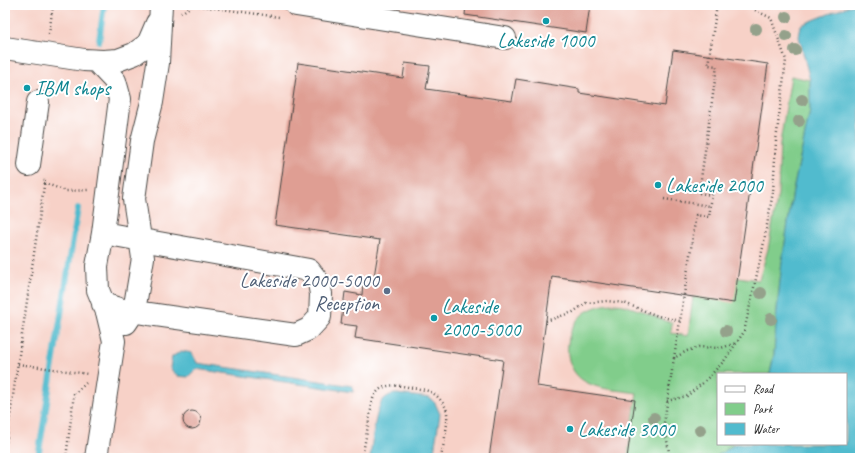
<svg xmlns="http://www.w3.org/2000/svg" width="865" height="463" viewBox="0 0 865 463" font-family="Caveat,sans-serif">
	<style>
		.built { fill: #f7d1c7; fill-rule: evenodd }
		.green { fill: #81cd8b; stroke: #567c5b }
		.water { fill: #51bbce; stroke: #3e737c }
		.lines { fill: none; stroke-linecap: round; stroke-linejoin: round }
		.stream { stroke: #51bbce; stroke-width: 6 }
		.building { fill: #df9e93 }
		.minor-casing { stroke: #494845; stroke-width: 24 }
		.path { stroke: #494845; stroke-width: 2.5; stroke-dasharray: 1 3; stroke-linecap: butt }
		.minor { stroke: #fff; stroke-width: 22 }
		.tree { fill: #94a18b }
		.culture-dot { fill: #0f9aa8; stroke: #fff; stroke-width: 1.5 }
		.service-dot { fill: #5c6f8a; stroke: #fff; stroke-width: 1.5 }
		.labels { text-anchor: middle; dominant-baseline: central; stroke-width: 4; stroke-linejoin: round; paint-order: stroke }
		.culture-label { font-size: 20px; fill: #0d838f; stroke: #fff; text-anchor: start }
		.service-label { font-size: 20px; fill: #4e5e75; stroke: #fff; text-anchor: end }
	</style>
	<rect width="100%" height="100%" fill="#fff"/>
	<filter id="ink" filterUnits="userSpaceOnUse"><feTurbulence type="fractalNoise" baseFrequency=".025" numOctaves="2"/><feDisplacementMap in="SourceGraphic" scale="8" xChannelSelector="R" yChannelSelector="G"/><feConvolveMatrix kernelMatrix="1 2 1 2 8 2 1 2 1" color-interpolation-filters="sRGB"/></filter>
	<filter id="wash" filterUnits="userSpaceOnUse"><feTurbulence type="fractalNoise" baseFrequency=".012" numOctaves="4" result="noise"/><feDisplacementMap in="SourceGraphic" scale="16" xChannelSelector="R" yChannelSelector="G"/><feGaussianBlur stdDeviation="0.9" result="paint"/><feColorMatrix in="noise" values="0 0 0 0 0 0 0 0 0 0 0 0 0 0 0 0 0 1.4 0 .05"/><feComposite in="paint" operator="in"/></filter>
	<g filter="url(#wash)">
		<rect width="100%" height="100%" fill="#f0ecd7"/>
		<path class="built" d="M5 5H860V458H5ZM718 374H846V444H718Z"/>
		<path class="green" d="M791 76 810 80V111L793 191 782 262 777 310 774 354 770 374H718V444H735L714 458H627L637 393C619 390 595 390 581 379 561 363 565 329 583 314 592 307 604 304 615 304 629 304 656 318 672 323L671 333 688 336 693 297 738 277 759 280 768 249 778 194 780 143Z"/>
		<path class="water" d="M851 5H860V458H714L735 444H846V374H770L774 354 777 310 782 262 793 191 810 111V80L799 37 801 25Z
			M181 351 192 353 197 363 353 386V392L196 369 188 377 177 376 170 368 172 357Z
			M397 394 430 398 435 403 440 414 433 458H370C372 445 375 409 383 400 388 395 392 394 397 394Z"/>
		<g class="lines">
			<path class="stream" d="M99 41 104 5
				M38 458 78 208"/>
		</g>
		<g id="blocks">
			<path class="building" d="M466 5H590L586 33 465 15Z
				M673 50 768 64 734 303 552 276 537 386 635 400 627 458H489L503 360 355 338 357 326 341 324 345 292 362 295 363 282 373 283 380 240 275 225 298 63 403 78 405 63 430 66 426 89 512 101 516 79 579 89V93L665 106Z
				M183 420a9 9 0 1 1 18 0a9 9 0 1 1-18 0Z"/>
		</g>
	</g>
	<g filter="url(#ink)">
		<use href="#blocks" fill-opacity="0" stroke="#494845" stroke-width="1"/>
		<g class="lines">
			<defs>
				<path id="minor" d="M296 5 505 38
					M5 48 84 60 103 61 118 60 134 54 148 44 157 23
					M29 165 38 102
					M103 233 309 270 319 283 321 294 320 317 309 329 296 335 149 314 119 309 103 304
					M126 323 134 311 143 258 134 199 142 141 152 102 158 63 161 5
					M96 458 114 341 107 312 98 290 97 266 103 233 120 99 115 81 96 61"/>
			</defs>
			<use href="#minor" class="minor-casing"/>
			<path class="path" d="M181 13 193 5 279 17
				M49 34 53 5
				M44 183 66 191 88 190
				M664 199 710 206
				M546 321 573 312 586 303 607 301 624 303 658 316 680 321
				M674 358 680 321 696 215 709 217 712 195 699 193 717 66 708 65 717 5
				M18 364 88 374
				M667 401 687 396 704 382 724 361 744 332 763 247 773 192 776 141 786 60 771 18 745 5
				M5 450 45 179
				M66 458 74 394 86 383
				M362 458 373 399C380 381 398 385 413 388 420 389 429 390 434 394 439 397 443 403 446 408 450 420 443 445 441 458
				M670 458 664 423 674 358 687 351 699 347 721 348 736 343"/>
			<use href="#minor" class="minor"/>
		</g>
		<g class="tree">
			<circle cx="786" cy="17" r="6"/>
			<circle cx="756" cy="29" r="6"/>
			<circle cx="786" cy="36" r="6"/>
			<circle cx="795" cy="50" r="6"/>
			<circle cx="802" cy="100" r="6"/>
			<circle cx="799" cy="121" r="6"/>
			<circle cx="761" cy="293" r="6"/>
			<circle cx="771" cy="319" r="6"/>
			<circle cx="726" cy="331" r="6"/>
			<circle cx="654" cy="418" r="6"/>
			<circle cx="700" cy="430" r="6"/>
		</g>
	</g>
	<g class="culture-dot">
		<circle cx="546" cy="21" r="4"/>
		<circle cx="27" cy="88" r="4"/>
		<circle cx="658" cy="185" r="4"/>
		<circle cx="434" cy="318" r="4"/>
		<circle cx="570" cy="429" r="4"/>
	</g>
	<circle class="service-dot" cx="387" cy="291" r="4"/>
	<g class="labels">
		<g class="culture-label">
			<text x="546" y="40" text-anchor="middle">Lakeside 1000</text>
			<text x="35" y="88">IBM shops</text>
			<text x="666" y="185">Lakeside 2000</text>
			<text x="442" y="306">Lakeside<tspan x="442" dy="23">2000-5000</tspan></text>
			<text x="578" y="429">Lakeside 3000</text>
		</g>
		<g class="service-label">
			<text x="379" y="280">Lakeside 2000-5000<tspan x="379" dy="23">Reception</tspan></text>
		</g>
	</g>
	<rect width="865" height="463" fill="none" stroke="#fff" stroke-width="20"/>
	<rect x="717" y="373" width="130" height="72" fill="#ffffff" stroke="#aaaaaa"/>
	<rect x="725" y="386" width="20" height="6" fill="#ffffff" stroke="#aaaaaa"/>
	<text x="753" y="393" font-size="12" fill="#2b2b2b">Road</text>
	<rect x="725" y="403" width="20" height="12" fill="#81cd8b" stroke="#aaaaaa"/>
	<text x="753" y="413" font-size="12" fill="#2b2b2b">Park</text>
	<rect x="725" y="423" width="20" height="12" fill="#51bbce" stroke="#aaaaaa"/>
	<text x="753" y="433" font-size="12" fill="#2b2b2b">Water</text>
</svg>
